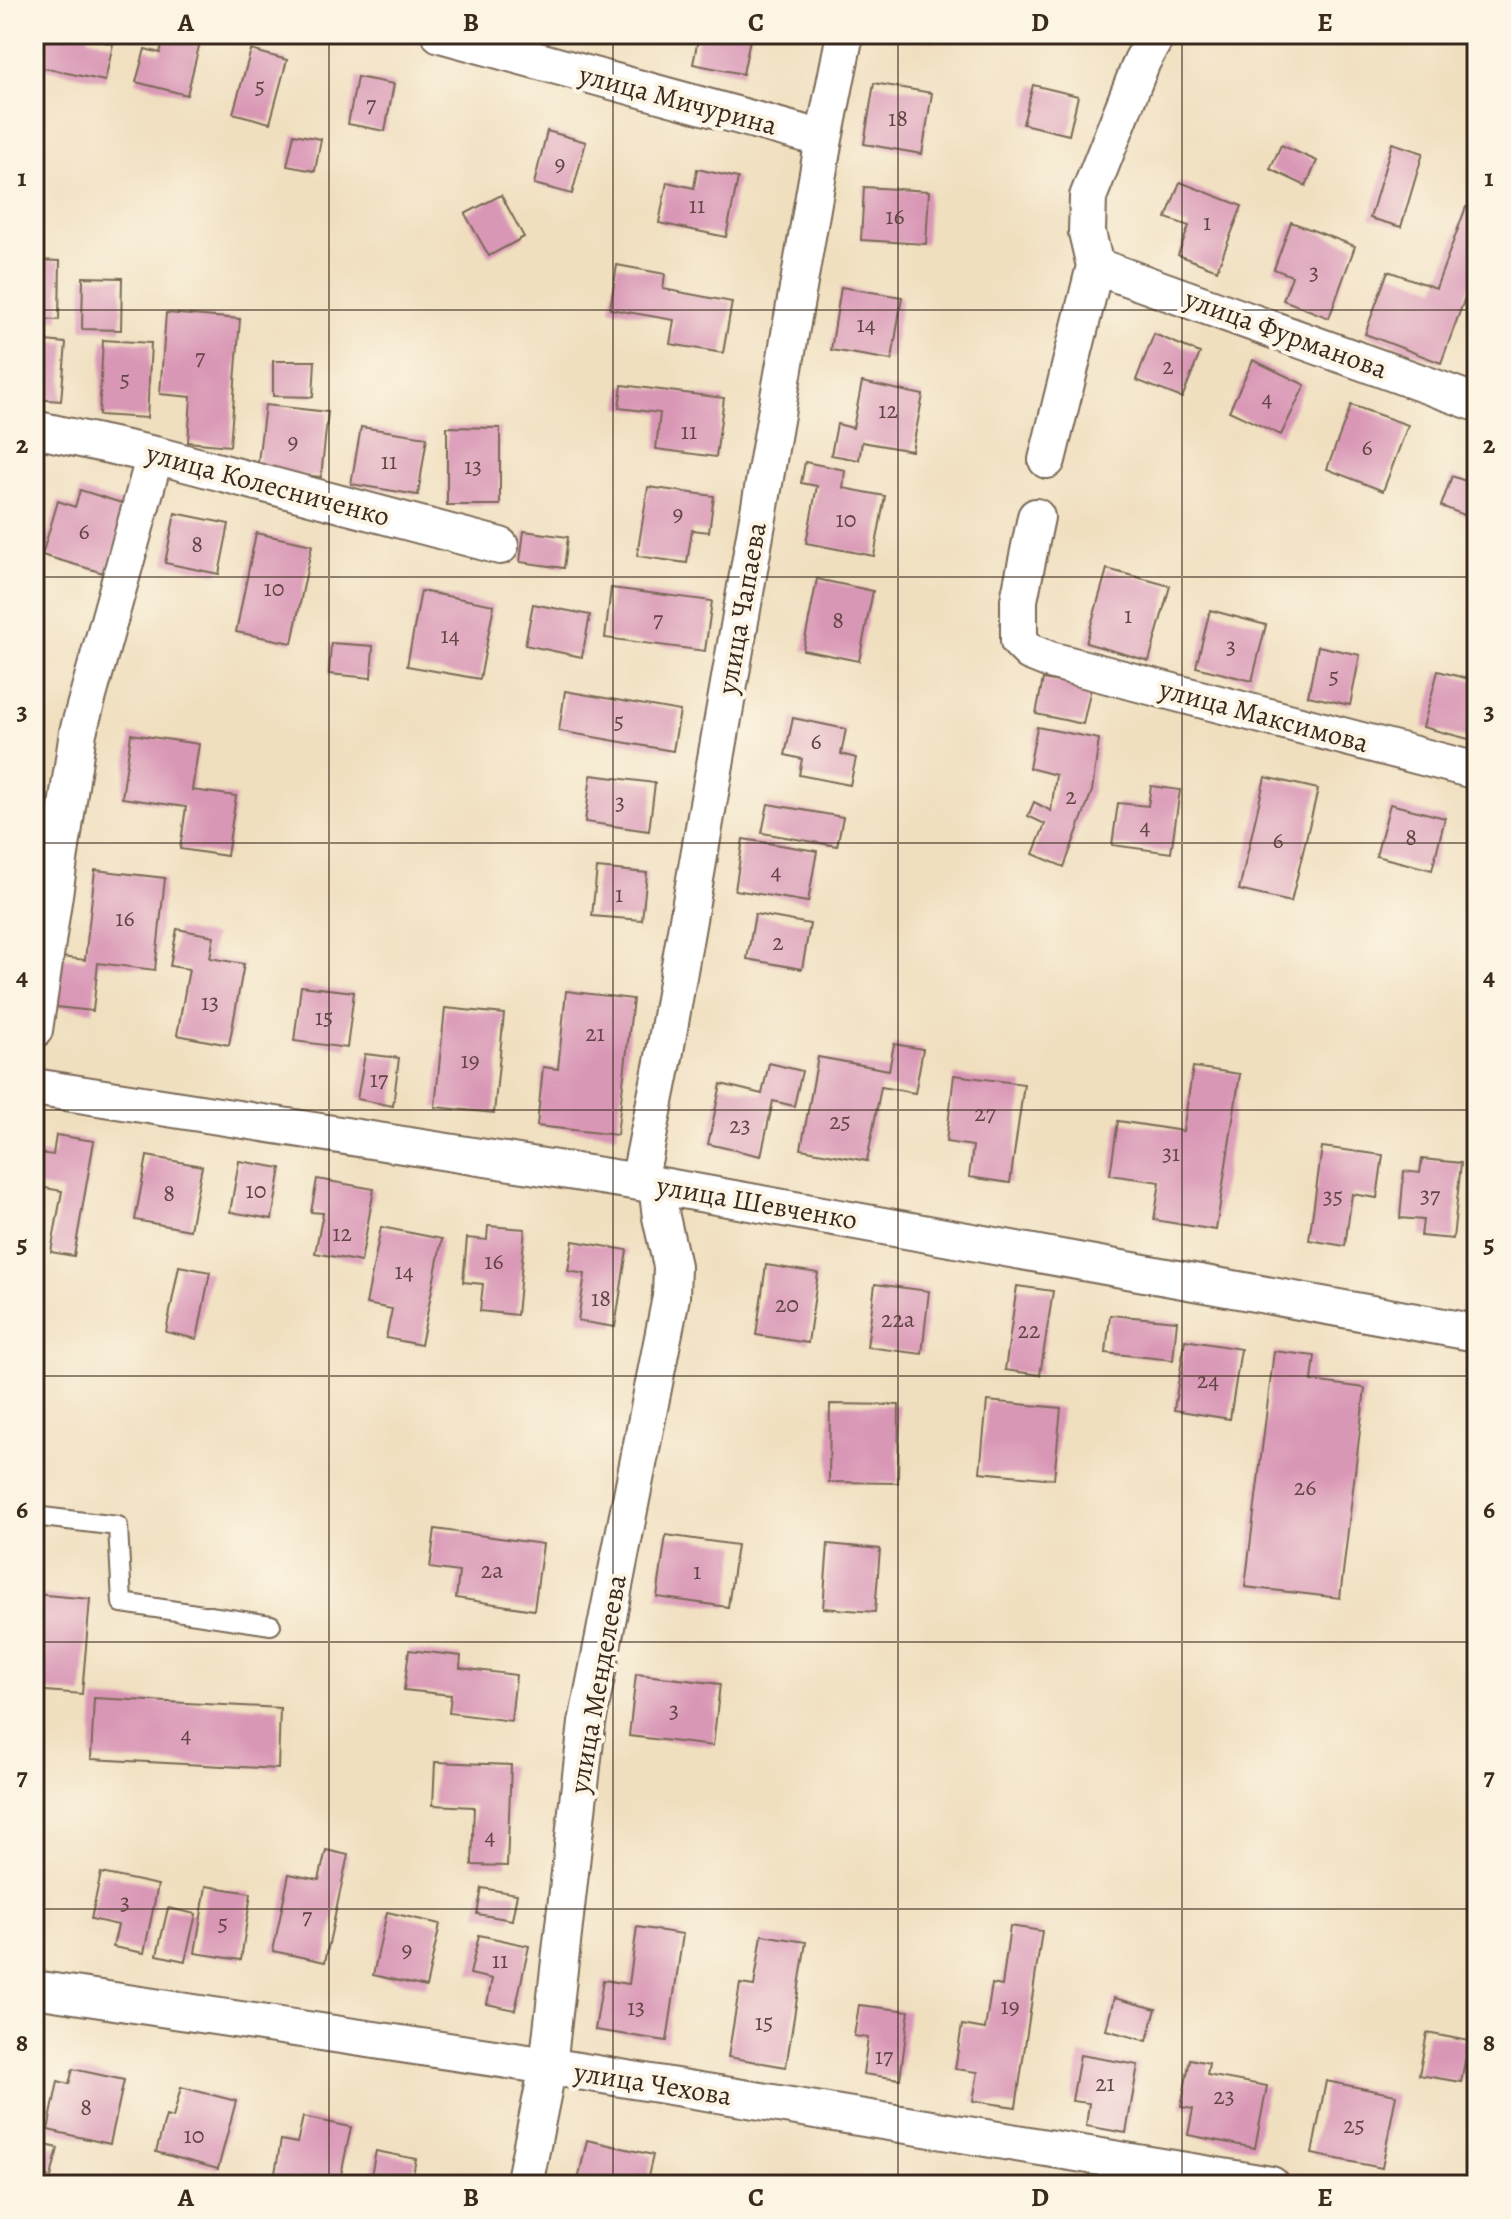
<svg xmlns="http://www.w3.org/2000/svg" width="1511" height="2219" viewBox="0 0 1511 2219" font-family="Alegreya,serif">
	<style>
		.building { fill: #d997b6 }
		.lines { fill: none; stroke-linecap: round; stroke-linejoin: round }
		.lane-casing { stroke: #7a6956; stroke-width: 22 }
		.street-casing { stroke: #7a6956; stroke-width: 40 }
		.lane { stroke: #fff; stroke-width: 18 }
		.street { stroke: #fff; stroke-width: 36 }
		.grid { fill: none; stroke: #3b2a1e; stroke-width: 2; stroke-opacity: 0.55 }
		.labels { text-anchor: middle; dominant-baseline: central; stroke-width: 8; stroke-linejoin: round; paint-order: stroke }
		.number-label { font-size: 24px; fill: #624544 }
		.street-label { font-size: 28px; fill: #3b2a1e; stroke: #fcf5e5 }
		.neatline { fill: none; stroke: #3b2a1e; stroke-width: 3 }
		.grid-label { font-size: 26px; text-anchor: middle; font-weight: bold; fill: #3b2a1e }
	</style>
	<rect width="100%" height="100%" fill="#fcf5e5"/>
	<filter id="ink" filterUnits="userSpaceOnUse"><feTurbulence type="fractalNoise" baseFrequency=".0125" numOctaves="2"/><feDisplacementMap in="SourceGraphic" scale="16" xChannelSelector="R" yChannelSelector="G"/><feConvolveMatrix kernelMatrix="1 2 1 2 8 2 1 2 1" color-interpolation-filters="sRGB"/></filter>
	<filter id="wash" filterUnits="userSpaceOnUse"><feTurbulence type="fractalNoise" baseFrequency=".006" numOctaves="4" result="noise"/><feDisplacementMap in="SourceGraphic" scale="32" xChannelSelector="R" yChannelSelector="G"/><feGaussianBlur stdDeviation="1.8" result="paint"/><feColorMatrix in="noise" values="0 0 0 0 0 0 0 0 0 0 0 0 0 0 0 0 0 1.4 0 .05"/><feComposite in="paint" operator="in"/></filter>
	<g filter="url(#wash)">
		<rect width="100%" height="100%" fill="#f0dfbf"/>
		<g id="blocks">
			<path class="building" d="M46 34H89L88 38 113 44 105 81 39 67Z
				M165 34H202L187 95 136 82 145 49 160 53Z
				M699 34H751L743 74 693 64Z
				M902 34H936L935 41Z
				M251 50 287 60 270 123 233 113Z
				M357 77 394 84 385 131 348 124Z
				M874 83 932 93 922 154 864 144Z
				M1033 85 1078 96 1069 135 1023 124Z
				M547 131 586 142 572 194 534 184Z
				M294 134 321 139 315 171 287 166Z
				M1392 143 1423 153 1401 227 1370 218Z
				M1281 145 1317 161 1306 186 1270 169Z
				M697 169 738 178 726 237 659 223 667 182 694 188Z
				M1180 182 1242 206 1217 270 1178 255 1189 226 1166 218Z
				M864 187 929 191 926 244 861 240Z
				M501 195 524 237 489 256 465 214Z
				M1466 207 1477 211V265L1441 363 1365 334 1388 271 1436 288Z
				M1291 222 1355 246 1329 318 1283 300 1292 276 1274 269Z
				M36 260 60 261 59 320 34 319Z
				M617 265 665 274 663 289 732 302 723 353 670 344 674 320 610 309Z
				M83 277 122 278 121 330 82 329Z
				M841 287 902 297 892 360 831 350Z
				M166 313 240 319 230 446 188 442 191 397 160 394Z
				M1154 334 1200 353 1182 398 1136 380Z
				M34 340 66 343 61 401 34 399Z
				M103 340 151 343 147 418 99 415Z
				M1253 360 1305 385 1281 435 1229 411Z
				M273 361H315L313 397 273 396Z
				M862 382 923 395 912 451 862 442 859 460 831 455 837 424 853 428Z
				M622 385 724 398 716 457 656 449 660 413 619 408Z
				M265 405 328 412 321 477 257 470Z
				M1351 405 1408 425 1383 491 1327 469Z
				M361 427 427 437 418 495 351 484Z
				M447 427 500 428V505H447Z
				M805 462 845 470 843 488 885 496 874 556 806 543 817 486 801 483Z
				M1477 469V520L1441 506 1452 476 1471 483Z
				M34 474 44 477 35 505H34Z
				M648 487 714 496 709 532 692 530 687 563 637 556Z
				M80 490 128 505 107 574 42 555 58 501 75 507Z
				M175 513 229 524 219 574 165 563Z
				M524 531 568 537 564 568 520 562Z
				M256 533 312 545 292 643 236 632Z
				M1107 569 1170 586 1149 661 1086 643Z
				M817 579 873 591 859 661 803 650Z
				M611 588 712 601 705 651 605 638Z
				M421 591 494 605 480 679 407 666Z
				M533 604 590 615 582 657 525 645Z
				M1210 610 1266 625 1252 681 1196 667Z
				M331 643 373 646 371 678 329 674Z
				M1318 646 1360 655 1350 705 1308 696Z
				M1438 671 1477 681 1476 741 1423 727Z
				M1043 679 1091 688 1083 724 1036 714Z
				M565 691 680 711 673 751 559 731Z
				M793 718 846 729 841 754 856 758 850 785 799 775 802 759 785 755Z
				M1037 727 1099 739 1092 791 1064 867 1033 854 1045 824 1028 816 1034 802 1051 811 1056 775 1029 768Z
				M131 734 199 744 192 790 236 796 227 856 180 849 186 807 122 798Z
				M591 775 655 783 649 831 585 822Z
				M1265 777 1318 789 1291 902 1239 890Z
				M1151 786 1180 790 1171 853 1112 845 1118 803 1148 806Z
				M768 804 843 817 837 846 762 833Z
				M1390 804 1445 818 1432 870 1376 856Z
				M743 839 817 851 808 902 735 890Z
				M597 868 647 873 642 920 592 916Z
				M95 870 165 878 155 970 98 963 93 1011 56 1007 62 957 85 960Z
				M755 914 810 924 802 969 747 959Z
				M177 929 214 936 210 958 244 964 229 1045 177 1035 189 969 170 966Z
				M301 986 354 992 347 1048 294 1041Z
				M566 991 633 999 617 1135 537 1126 543 1067 558 1069Z
				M445 1008 504 1014 494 1113 435 1107Z
				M894 1044 923 1049 915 1093 881 1087 867 1161 801 1149 818 1057 889 1070Z
				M365 1054 399 1058 393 1106 357 1099Z
				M769 1063 802 1071 794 1106 773 1101 761 1156 708 1144 721 1084 762 1094Z
				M1193 1067 1240 1074 1216 1230 1154 1220 1160 1182 1110 1175 1118 1121 1183 1131Z
				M954 1075 1024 1084 1010 1183 969 1177 973 1146 946 1142Z
				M56 1135 94 1141 74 1256 51 1252 62 1191 34 1186 38 1153 53 1155Z
				M1322 1147 1383 1155 1377 1198 1352 1194 1345 1246 1309 1240Z
				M147 1156 202 1166 190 1230 135 1220Z
				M1422 1159 1461 1163 1453 1239 1421 1236 1423 1220 1400 1218 1404 1171 1420 1173Z
				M239 1161 281 1168 272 1219 230 1212Z
				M317 1179 374 1189 361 1262 315 1253 323 1213 311 1212Z
				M488 1226 525 1229 517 1315 480 1311 483 1284 463 1282 467 1238 487 1240Z
				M381 1227 442 1239 421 1345 386 1338 392 1309 366 1304Z
				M573 1241 627 1250 615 1327 578 1321 585 1274 568 1271Z
				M766 1265 818 1273 808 1343 756 1335Z
				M179 1266 210 1272 197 1339 166 1332Z
				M875 1284 929 1291 922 1354 867 1347Z
				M1017 1286 1053 1291 1040 1375 1005 1370Z
				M1110 1315 1177 1321 1173 1360 1106 1353Z
				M1185 1340 1241 1349 1230 1419 1174 1410Z
				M1274 1351 1315 1356 1312 1381 1365 1388 1340 1598 1245 1587Z
				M987 1401 1061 1408 1054 1479 980 1472Z
				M830 1404 899 1405 898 1483 829 1482Z
				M435 1529 543 1544 534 1610 456 1598 459 1572 430 1568Z
				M666 1535 737 1545 728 1607 657 1597Z
				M828 1544 880 1549 875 1612 823 1608Z
				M34 1594 90 1599 82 1694 34 1690Z
				M409 1650 461 1656 460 1668 516 1675 511 1721 449 1713 451 1695 404 1690Z
				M636 1674 720 1684 713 1746 629 1736Z
				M94 1698 280 1708 278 1769 91 1759Z
				M435 1762 511 1765 507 1866 472 1865 474 1807 433 1805Z
				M326 1850 348 1855 325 1962 273 1951 289 1874 319 1880Z
				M101 1873 158 1885 144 1953 113 1947 118 1925 91 1919Z
				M206 1886 251 1893 241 1960 195 1953Z
				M482 1888 517 1894 512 1920 477 1914Z
				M168 1908 196 1914 185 1961 157 1955Z
				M387 1912 440 1924 426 1987 373 1975Z
				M1010 1926 1042 1931 1016 2107 973 2101 978 2072 955 2069 962 2025 985 2029 992 1984 1002 1986Z
				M637 1927 683 1934 667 2041 595 2030 603 1980 629 1984Z
				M479 1935 529 1946 515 2010 487 2004 492 1979 470 1974Z
				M762 1935 806 1942 786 2067 728 2057 740 1984 754 1986Z
				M1114 1998 1156 2009 1147 2041 1106 2030Z
				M859 2005 909 2011 900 2079 863 2074 868 2038 854 2036Z
				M1427 2033 1469 2041 1461 2082 1419 2075Z
				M1080 2055 1138 2065 1126 2133 1086 2126 1089 2103 1072 2101Z
				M1190 2059 1209 2063 1207 2075 1267 2086 1255 2148 1188 2135 1193 2109 1181 2107Z
				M73 2069 124 2080 110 2144 48 2130 58 2081 69 2084Z
				M1326 2081 1396 2095 1382 2168 1312 2154Z
				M181 2087 236 2101 218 2169 156 2152 166 2116 173 2118Z
				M303 2117 351 2127 339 2185 273 2184 281 2140 297 2143Z
				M587 2140 653 2155 646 2185H577Z
				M34 2142 58 2148 51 2177 34 2173Z
				M376 2151 416 2159 411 2185H369Z"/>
		</g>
	</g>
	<g filter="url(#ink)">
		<use href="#blocks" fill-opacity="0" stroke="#7a6956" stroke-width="2"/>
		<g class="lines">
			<defs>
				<path id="lane" d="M34 1516 118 1526 122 1603 271 1625"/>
				<path id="street" d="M440 34 824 139
					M1095 266 1477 403
					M34 429 155 455 500 546
					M1047 460 1095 266 1087 232 1088 197 1142 61 1157 34
					M1036 517 1019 600V641L1030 652 1050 660 1477 771
					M34 1030 78 732 155 455
					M34 1087 639 1182 1477 1333
					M639 1182 664 1057 824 139 845 34
					M34 1989 548 2066 1271 2185
					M524 2185 548 2066 587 1723 671 1297 672 1266 661 1217 657 1186"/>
			</defs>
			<use href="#lane" class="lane-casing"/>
			<use href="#street" class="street-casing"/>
			<use href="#lane" class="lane"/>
			<use href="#street" class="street"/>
		</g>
	</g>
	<path class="grid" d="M329 34V2185M613 34V2185M898 34V2185M1182 34V2185M34 310H1477M34 577H1477M34 843H1477M34 1110H1477M34 1376H1477M34 1642H1477M34 1909H1477"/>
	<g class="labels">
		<g class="number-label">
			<text x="260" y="86">5</text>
			<text x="371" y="104">7</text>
			<text x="898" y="118">18</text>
			<text x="560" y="163">9</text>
			<text x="697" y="205">11</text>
			<text x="895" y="216">16</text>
			<text x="1207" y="222">1</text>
			<text x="1314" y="272">3</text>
			<text x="866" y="324">14</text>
			<text x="200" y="357">7</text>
			<text x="1168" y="366">2</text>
			<text x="125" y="379">5</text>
			<text x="1267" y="398">4</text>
			<text x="888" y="410">12</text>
			<text x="689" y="431">11</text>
			<text x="293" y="441">9</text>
			<text x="1367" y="447">6</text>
			<text x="389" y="461">11</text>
			<text x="473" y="466">13</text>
			<text x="678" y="513">9</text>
			<text x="846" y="519">10</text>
			<text x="84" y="531">6</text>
			<text x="197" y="544">8</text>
			<text x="274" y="588">10</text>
			<text x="1128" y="615">1</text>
			<text x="658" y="619">7</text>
			<text x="838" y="620">8</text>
			<text x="450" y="635">14</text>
			<text x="1231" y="646">3</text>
			<text x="1334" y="676">5</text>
			<text x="619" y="721">5</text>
			<text x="816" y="741">6</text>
			<text x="1071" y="796">2</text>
			<text x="620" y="802">3</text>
			<text x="1145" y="826">4</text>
			<text x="1411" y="837">8</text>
			<text x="1278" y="840">6</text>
			<text x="776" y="871">4</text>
			<text x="619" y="894">1</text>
			<text x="125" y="918">16</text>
			<text x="778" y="942">2</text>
			<text x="210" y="1002">13</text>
			<text x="324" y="1017">15</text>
			<text x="595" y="1033">21</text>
			<text x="470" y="1060">19</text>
			<text x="379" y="1079">17</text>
			<text x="985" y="1113">27</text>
			<text x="840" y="1121">25</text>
			<text x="740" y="1125">23</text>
			<text x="1171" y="1153">31</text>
			<text x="256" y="1190">10</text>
			<text x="169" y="1193">8</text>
			<text x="1430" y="1195">37</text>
			<text x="1333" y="1196">35</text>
			<text x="342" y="1233">12</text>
			<text x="494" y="1261">16</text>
			<text x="404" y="1271">14</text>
			<text x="601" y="1298">18</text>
			<text x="787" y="1304">20</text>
			<text x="898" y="1319">22а</text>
			<text x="1029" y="1330">22</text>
			<text x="1208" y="1380">24</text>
			<text x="1305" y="1487">26</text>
			<text x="492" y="1570">2а</text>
			<text x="697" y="1571">1</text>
			<text x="674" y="1710">3</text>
			<text x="186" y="1734">4</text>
			<text x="490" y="1836">4</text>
			<text x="125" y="1902">3</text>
			<text x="307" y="1916">7</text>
			<text x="223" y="1923">5</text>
			<text x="407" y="1949">9</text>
			<text x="500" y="1960">11</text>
			<text x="1010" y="2006">19</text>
			<text x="636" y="2007">13</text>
			<text x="764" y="2022">15</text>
			<text x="884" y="2056">17</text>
			<text x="1105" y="2083">21</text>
			<text x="1224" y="2096">23</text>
			<text x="86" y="2107">8</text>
			<text x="1354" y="2125">25</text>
			<text x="194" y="2135">10</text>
		</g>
		<g class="street-label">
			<text transform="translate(678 100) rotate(15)">улица Мичурина</text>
			<text transform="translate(1286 334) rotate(20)">улица Фурманова</text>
			<text transform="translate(268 485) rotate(15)">улица Колесниченко</text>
			<text transform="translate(742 608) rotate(-80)">улица Чапаева</text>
			<text transform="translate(1264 716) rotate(15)">улица Максимова</text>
			<text transform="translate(757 1203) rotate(10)">улица Шевченко</text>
			<text transform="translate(598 1684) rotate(-80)">улица Менделеева</text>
			<text transform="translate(653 2084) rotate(9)">улица Чехова</text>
		</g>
	</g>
	<rect width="1511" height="2219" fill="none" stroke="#fcf5e5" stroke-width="88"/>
	<rect x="44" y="44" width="1423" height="2131" class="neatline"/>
	<g class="grid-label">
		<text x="186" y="31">A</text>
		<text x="471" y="31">B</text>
		<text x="756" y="31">C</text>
		<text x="1040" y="31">D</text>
		<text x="1325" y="31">E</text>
		<text x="22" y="186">1</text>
		<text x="1489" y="186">1</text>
		<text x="22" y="453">2</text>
		<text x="1489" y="453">2</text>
		<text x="22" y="719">3</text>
		<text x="1489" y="719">3</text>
		<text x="22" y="985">4</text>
		<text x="1489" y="985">4</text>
		<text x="22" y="1252">5</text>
		<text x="1489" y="1252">5</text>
		<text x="22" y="1518">6</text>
		<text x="1489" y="1518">6</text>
		<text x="22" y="1785">7</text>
		<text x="1489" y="1785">7</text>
		<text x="22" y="2051">8</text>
		<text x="1489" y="2051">8</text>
		<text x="186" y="2206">A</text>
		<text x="471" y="2206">B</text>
		<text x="756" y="2206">C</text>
		<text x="1040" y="2206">D</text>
		<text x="1325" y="2206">E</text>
	</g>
</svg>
